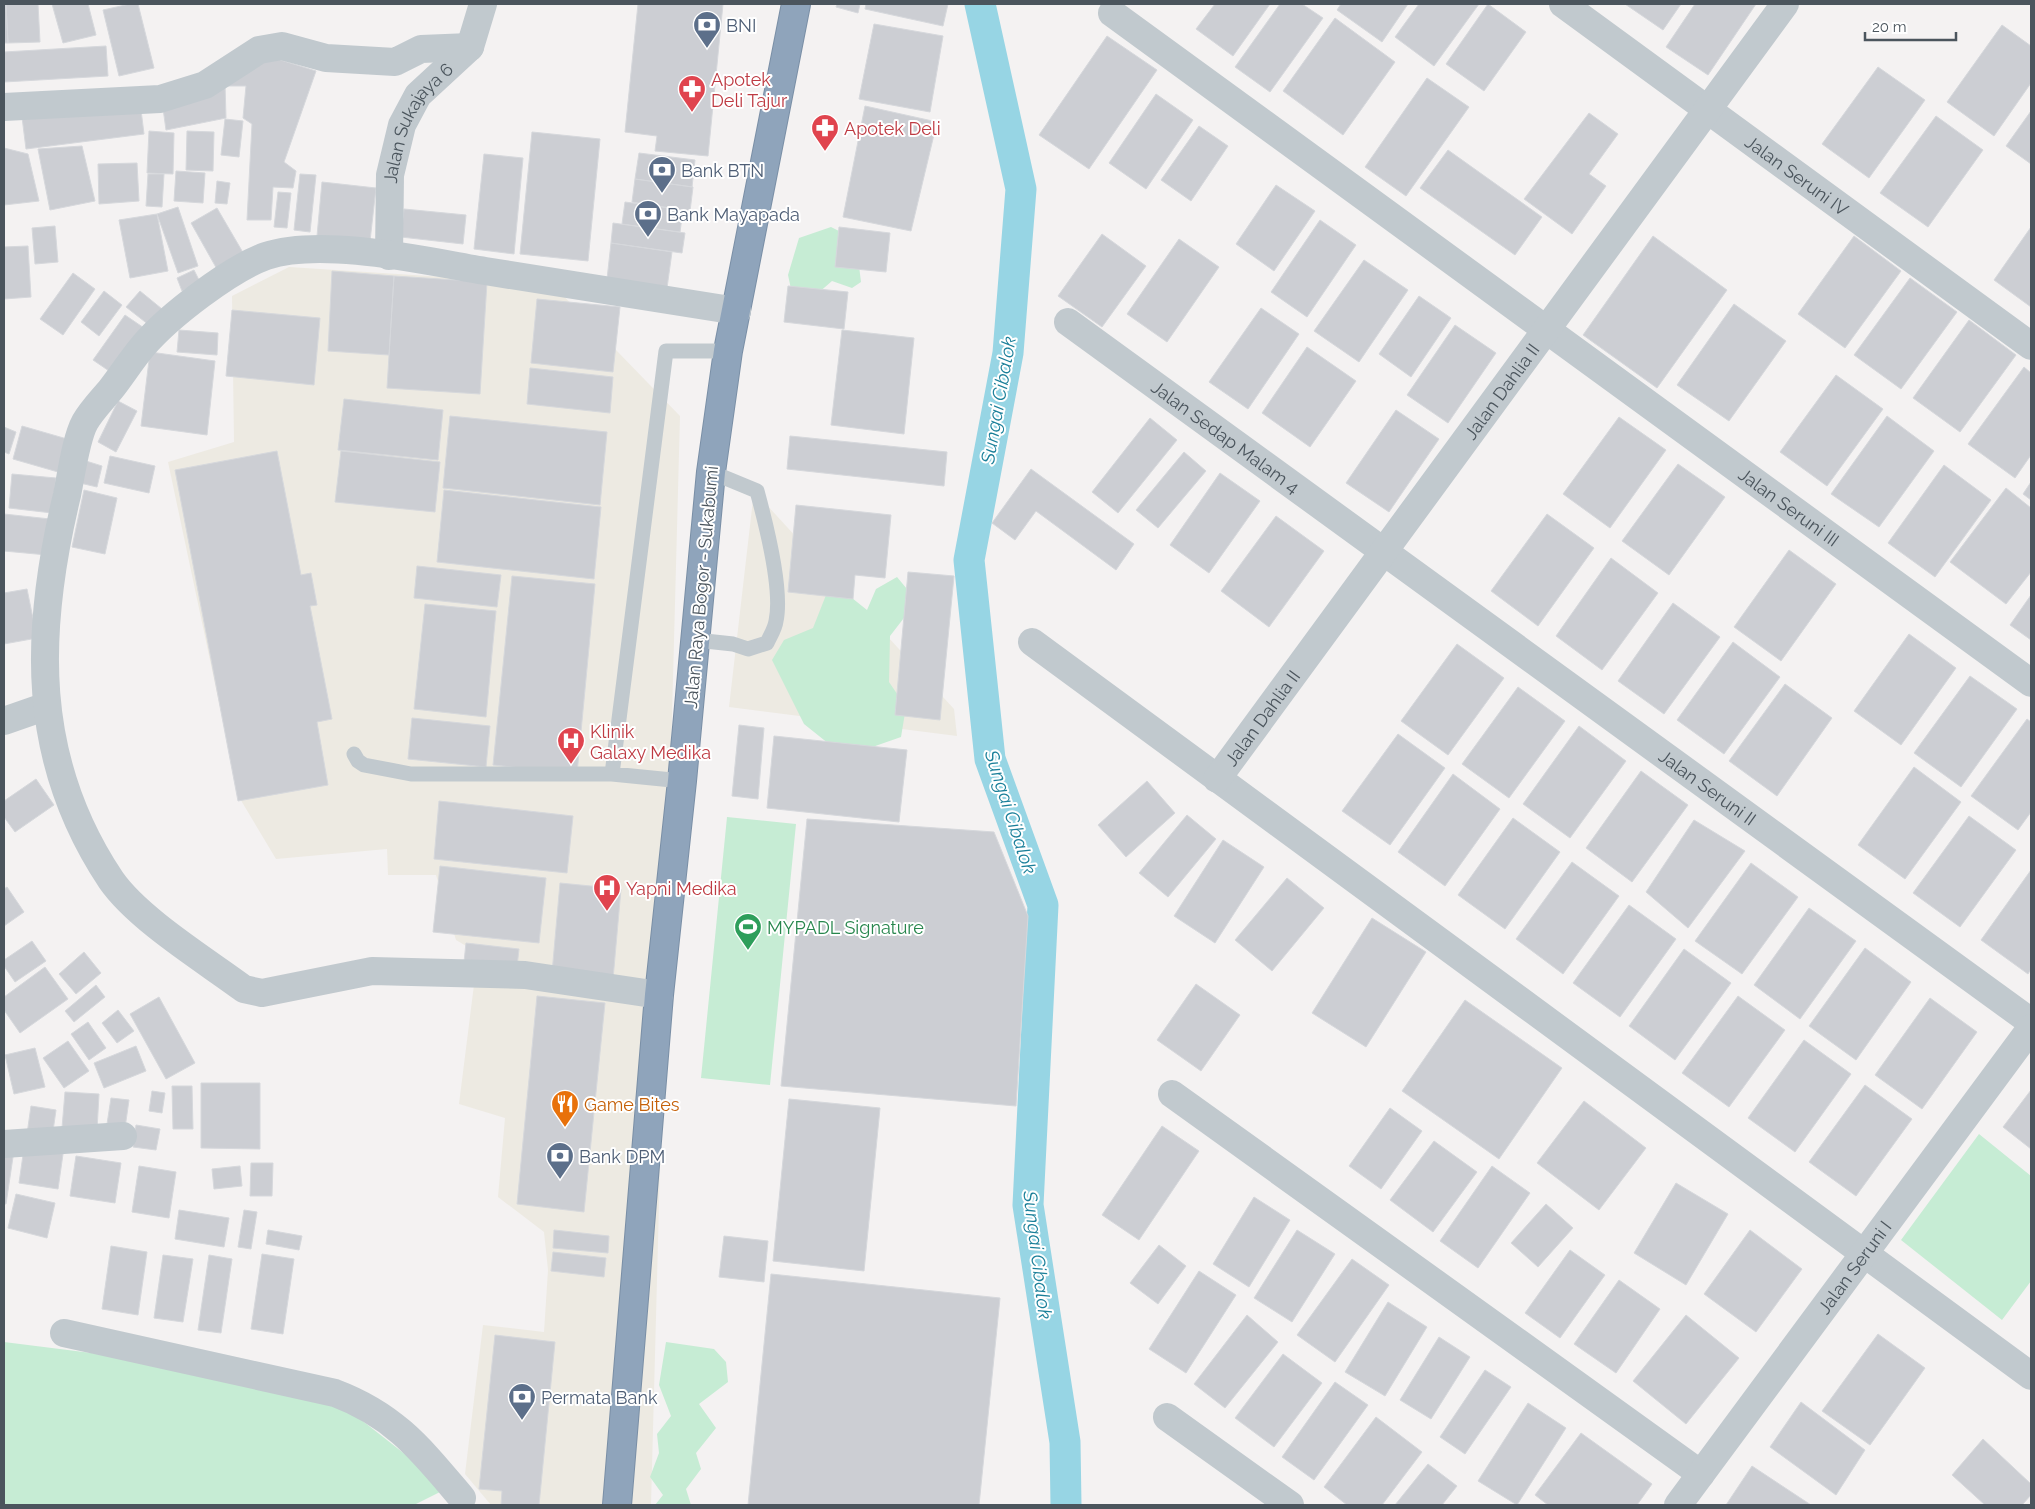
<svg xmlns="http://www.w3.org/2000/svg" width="2035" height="1509" viewBox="0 0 2035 1509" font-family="Raleway,sans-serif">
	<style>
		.commercial { fill: #edeae2 }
		.green { fill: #c6ecd4 }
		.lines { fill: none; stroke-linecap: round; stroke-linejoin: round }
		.canal { stroke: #97d5e4; stroke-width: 31 }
		.building { fill: #ccced3; stroke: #d6d8dc }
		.highway-casing { stroke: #7a8fa6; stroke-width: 30 }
		.lane { stroke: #c1c9ce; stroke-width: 15 }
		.street { stroke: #c1c9ce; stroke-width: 28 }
		.highway { stroke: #8fa4bb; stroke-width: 28 }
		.labels { text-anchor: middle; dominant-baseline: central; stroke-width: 4; stroke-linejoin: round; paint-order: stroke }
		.service-label { font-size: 18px; fill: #4e5e75; stroke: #fff; text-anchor: start }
		.health-label { font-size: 18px; fill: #be3a42; stroke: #fff; text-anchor: start }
		.street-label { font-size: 18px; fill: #4b555d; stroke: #fff }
		.leisure-label { font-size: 18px; fill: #27864d; stroke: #fff; text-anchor: start }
		.food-label { font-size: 18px; fill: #c56008; stroke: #fff; text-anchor: start }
		.water-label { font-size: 19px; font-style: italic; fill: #1a7f99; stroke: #fff }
	</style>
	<rect width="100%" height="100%" fill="#f4f2f2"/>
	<path class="commercial" d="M289 267 552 284 680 416 651 1505H491L465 1474 483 1325 544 1332 548 1270 544 1232 498 1197 505 1118 459 1104 478 953 456 940 436 875H388L387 849 276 859 239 797 168 462 234 442 232 296Z
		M754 491 954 709 957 736 729 707Z"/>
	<path class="green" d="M831 227 849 236 857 250 861 282 852 288 832 281 817 294 791 289 788 275 799 238Z
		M897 577 917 601 890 636 889 682 906 707 901 737 861 751 834 748 804 724 772 660 784 640 813 628 828 590H842L867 610 876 589Z
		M727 817 796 824 770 1085 701 1078Z
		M1979 1134 2031 1176V1281L2002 1320 1901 1240Z
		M4 1342 203 1367 350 1411 448 1488 414 1505H4Z
		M666 1342 714 1349 726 1362 728 1382 699 1404 716 1428 696 1453 701 1469 686 1489 691 1505H655L663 1495 650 1477 659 1453 657 1434 671 1416 659 1385Z"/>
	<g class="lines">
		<path class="canal" d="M980 4 1021 189 1008 353 969 560 990 759 1043 905 1028 1205 1065 1442 1066 1505"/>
	</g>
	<path class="building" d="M4 4H6L8 43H4Z
		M6 4H38L40 42 8 43Z
		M52 4H88L96 35 63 43Z
		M130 4H138L154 68 119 76 103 10Z
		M638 4H723L708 156 655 151 657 136 625 132Z
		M837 4H860L858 13 836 7Z
		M866 4H948L943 26 865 9Z
		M1215 4H1270L1233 56 1196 29Z
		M1280 4H1302L1323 18 1270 92 1235 67Z
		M1341 4H1408L1382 42 1337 10Z
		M1419 4H1479L1434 66 1395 37Z
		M1488 4 1526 32 1484 91 1446 64Z
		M1625 4H1681L1663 30Z
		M1695 4H1756L1708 75 1666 47Z
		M1335 18 1395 62 1343 135 1283 91Z
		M874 24 943 36 930 112 859 99Z
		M2002 25 2031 46V83L1994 136 1947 102Z
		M1107 36 1157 70 1089 169 1039 135Z
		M106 46 108 76 4 82V52Z
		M274 58 316 71 284 162 296 171 293 188 273 187 271 220H247L252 124 243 118 246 86H227L232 70Z
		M1878 67 1925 100 1869 178 1822 144Z
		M1427 78 1469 107 1406 196 1365 167Z
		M225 84 226 118 166 130 162 101Z
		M1156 94 1193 120 1146 189 1109 163Z
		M140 102 144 134 26 149 22 117Z
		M865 106 937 122 911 231 843 217Z
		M2031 111V164L2006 146Z
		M1589 113 1618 134 1589 174 1606 186 1572 234 1524 199Z
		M1936 116 1983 150 1928 227 1880 193Z
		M225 119 243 121 239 157 221 155Z
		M1199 126 1228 146 1191 201 1161 180Z
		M149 131 174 133 173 174 147 173Z
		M187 131 214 132 213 171 186 170Z
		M532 132 600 139 588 261 520 254Z
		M82 146 95 201 50 210 38 149Z
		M4 148 28 154 39 201 4 205Z
		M1448 150 1542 217 1515 255 1420 188Z
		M639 153 695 160 692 187 635 179Z
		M484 154 523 158 514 254 474 249Z
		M137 163 139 201 99 204 98 164Z
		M176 171 205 173 203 203 174 201Z
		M148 174H164L162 207 146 206Z
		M300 174 316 175 310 232 294 230Z
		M635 179 693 187 690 211 632 202Z
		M217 181 230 183 227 204 215 203Z
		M322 182 376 188 370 241 317 236Z
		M1276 185 1315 211 1274 271 1236 244Z
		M278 192 291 193 287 228 274 227Z
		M625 202 683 210 680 232 622 224Z
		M178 207 198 266 178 273 157 214Z
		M217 208 245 256 218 271 191 223Z
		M404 209 466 215 463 244 401 237Z
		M157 214 168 271 130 278 119 220Z
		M1320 220 1356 245 1307 317 1271 292Z
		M613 223 685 233 682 253 611 243Z
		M55 226 58 262 35 264 32 228Z
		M839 227 890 233 886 272 835 267Z
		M2031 227V307L1994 280Z
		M1102 234 1146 266 1102 327 1058 296Z
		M1653 236 1727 290 1657 388 1583 335Z
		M1854 236 1901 271 1845 348 1798 314Z
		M1179 239 1219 267 1167 342 1127 314Z
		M611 243 672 252 667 288 607 279Z
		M28 246 31 297 4 299V247Z
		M1364 260 1408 290 1359 362 1314 331Z
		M194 270 200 282 182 291 177 278Z
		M332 271 394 276 389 355 328 351Z
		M73 273 95 289 63 335 40 319Z
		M394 276 487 282 480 394 387 388Z
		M1910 278 1957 312 1901 389 1854 355Z
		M788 286 848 292 844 329 784 322Z
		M104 291 122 305 99 336 81 322Z
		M140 291 162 309 149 325 126 307Z
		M1419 296 1451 318 1411 377 1379 354Z
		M537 299 620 307 613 372 531 363Z
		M1734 304 1786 341 1729 421 1677 385Z
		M1261 308 1299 334 1248 409 1209 382Z
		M232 310 320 318 314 385 226 376Z
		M125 315 147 330 115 375 93 360Z
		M1969 320 2016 355 1960 432 1913 398Z
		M1455 325 1496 353 1448 423 1407 395Z
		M179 330 218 333 217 355 177 352Z
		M842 330 914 338 904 434 831 425Z
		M1307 347 1356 381 1310 447 1262 413Z
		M150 352 215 361 207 435 141 426Z
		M2024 367 2031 373V455L2015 478 1968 444Z
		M530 368 613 377 610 413 527 404Z
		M1836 375 1883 409 1827 486 1780 452Z
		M344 399 443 410 438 460 338 450Z
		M118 401 137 411 116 452 98 442Z
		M1396 410 1439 439 1389 512 1346 483Z
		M450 416 607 432 600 505 443 488Z
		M1887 416 1934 451 1879 527 1831 494Z
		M1619 417 1666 450 1610 528 1563 494Z
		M1150 418 1177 440 1118 513 1092 492Z
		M22 426 74 441 65 474 13 459Z
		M4 427 16 432 9 454 4 452Z
		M790 436 947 452 944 486 787 469Z
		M277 451 301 575 311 573 317 605 310 606 332 719 317 722 328 785 238 801 175 470Z
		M341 451 440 462 435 512 335 502Z
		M1184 452 1206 471 1158 528 1136 510Z
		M110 456 155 466 149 493 104 483Z
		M86 461 102 466 97 487 80 483Z
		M1678 464 1725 497 1669 575 1622 541Z
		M1944 465 1991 500 1935 577 1888 543Z
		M1031 469 1134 544 1116 570 1036 511 1015 540 992 523Z
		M1220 473 1260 501 1209 573 1170 545Z
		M12 474 56 478 52 513 9 508Z
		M2031 482V500L2023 494Z
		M2006 488 2031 508V572L2006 604 1950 562Z
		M84 490 117 498 105 554 72 547Z
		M444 490 601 507 594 579 437 562Z
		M796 505 891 515 885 578 855 575 853 599 788 592Z
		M4 514 50 519 47 555 4 551Z
		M1547 514 1594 548 1538 626 1491 591Z
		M1276 516 1324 551 1269 627 1221 591Z
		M1789 550 1836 584 1781 661 1734 627Z
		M1611 558 1658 593 1602 670 1556 636Z
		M417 566 501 575 497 607 414 598Z
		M908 572 954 576 940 720 895 715Z
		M512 576 595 584 577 774 493 765Z
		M27 589 37 638 4 644V593Z
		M2031 595V640L2010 625Z
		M1673 603 1720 637 1664 714 1618 681Z
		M425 604 496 611 486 717 414 709Z
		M1909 634 1956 668 1901 745 1854 711Z
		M1733 642 1780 677 1724 754 1677 720Z
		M1457 644 1504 678 1448 755 1401 721Z
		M1970 676 2017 709 1961 787 1914 753Z
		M1785 684 1832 718 1777 796 1729 761Z
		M1518 687 1565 721 1509 798 1462 764Z
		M412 718 490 726 486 767 408 759Z
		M2027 719 2031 722V812L2018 830 1971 796Z
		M739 725 764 728 758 799 732 796Z
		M1579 726 1626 761 1570 838 1523 804Z
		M1398 734 1445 768 1390 845 1342 811Z
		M774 736 907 750 899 822 767 808Z
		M1914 767 1961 802 1905 879 1858 845Z
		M1641 771 1688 805 1632 882 1586 848Z
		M1453 774 1500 809 1445 886 1398 852Z
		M36 779 54 805 15 832 4 817V801Z
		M1147 781 1175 813 1126 857 1098 825Z
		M439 801 573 816 567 873 434 859Z
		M1187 815 1216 839 1168 897 1139 873Z
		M1969 816 2016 850 1960 927 1913 893Z
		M1513 818 1560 852 1505 929 1458 895Z
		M807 819 994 832 1028 916 1016 1106 781 1086Z
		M1694 820 1745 851 1688 928 1646 892Z
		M1223 840 1264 867 1215 943 1174 916Z
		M1572 862 1619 896 1563 974 1516 939Z
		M1751 863 1798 897 1742 974 1695 941Z
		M440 866 546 878 539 943 433 932Z
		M2031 870V969L2028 974 1981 940Z
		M1287 878 1324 908 1272 971 1235 940Z
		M560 883 621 889 613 979 552 973Z
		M7 887 24 912 4 926V889Z
		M1629 905 1676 939 1620 1017 1573 983Z
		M1809 908 1856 941 1800 1019 1754 985Z
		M1372 918 1426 952 1366 1047 1312 1013Z
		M32 941 46 961 15 982 4 966V960Z
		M466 943 519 949 517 967 464 962Z
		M1865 948 1911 982 1856 1060 1809 1026Z
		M1684 949 1731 983 1675 1060 1629 1026Z
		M84 952 101 973 76 994 59 974Z
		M45 967 68 999 20 1033 4 1010V997Z
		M1196 984 1240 1015 1201 1071 1157 1040Z
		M96 985 105 997 74 1022 65 1011Z
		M537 996 605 1003 584 1212 517 1204Z
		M1738 996 1785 1030 1729 1107 1682 1073Z
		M159 997 195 1063 166 1079 130 1014Z
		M1930 998 1977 1032 1922 1109 1875 1075Z
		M1465 1000 1562 1068 1499 1159 1402 1091Z
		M118 1010 134 1031 117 1043 102 1023Z
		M88 1022 106 1048 89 1060 71 1034Z
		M1804 1040 1851 1074 1795 1152 1748 1118Z
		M68 1041 89 1071 64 1088 43 1058Z
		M136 1046 146 1071 104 1088 94 1063Z
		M35 1048 45 1087 14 1094 5 1055Z
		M201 1083H260V1149L201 1148Z
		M1865 1085 1912 1119 1856 1196 1809 1162Z
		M172 1086H192L193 1129H173Z
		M2031 1090V1149L2003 1127Z
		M152 1091 165 1093 162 1113 149 1111Z
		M65 1092 99 1094 97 1130 62 1128Z
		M111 1098 129 1100 125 1128 107 1124Z
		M789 1099 880 1108 864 1271 773 1261Z
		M1584 1101 1646 1148 1599 1210 1537 1163Z
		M31 1106 56 1110 52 1138 27 1134Z
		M1390 1108 1422 1131 1381 1189 1349 1166Z
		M136 1125 160 1129 156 1150 133 1147Z
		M1162 1126 1199 1151 1139 1240 1102 1215Z
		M1434 1141 1477 1172 1433 1232 1390 1200Z
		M24 1148 63 1154 58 1189 19 1183Z
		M4 1155 13 1157 6 1204H4Z
		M76 1156 121 1163 115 1203 70 1196Z
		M251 1163H273L272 1196H250Z
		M139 1166 176 1172 169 1218 132 1212Z
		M240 1166 242 1186 214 1189 212 1169Z
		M1492 1166 1530 1193 1478 1268 1440 1241Z
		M1676 1183 1728 1214 1686 1285 1634 1253Z
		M16 1194 55 1203 47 1238 8 1228Z
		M1254 1197 1290 1220 1249 1287 1213 1264Z
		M1546 1204 1573 1228 1538 1267 1511 1243Z
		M179 1210 229 1218 224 1247 175 1239Z
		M244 1210 257 1212 251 1249 238 1247Z
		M268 1230 302 1236 299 1250 266 1244Z
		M554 1230 609 1236 608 1253 553 1248Z
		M1297 1230 1335 1254 1292 1322 1254 1298Z
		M1750 1230 1802 1269 1756 1332 1704 1294Z
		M724 1236 768 1241 764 1282 719 1277Z
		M1159 1245 1186 1266 1158 1304 1130 1283Z
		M111 1246 147 1252 138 1315 102 1309Z
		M1570 1250 1605 1275 1560 1338 1525 1313Z
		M553 1252 606 1258 604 1277 551 1271Z
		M262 1254 294 1259 283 1334 251 1329Z
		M163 1255 193 1259 183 1322 154 1318Z
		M209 1255 232 1259 221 1333 198 1330Z
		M1352 1259 1389 1285 1335 1362 1297 1335Z
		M1199 1271 1236 1295 1186 1373 1149 1349Z
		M771 1274 1000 1298 979 1505H748Z
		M1619 1280 1660 1309 1616 1373 1574 1344Z
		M1388 1302 1427 1327 1385 1396 1345 1372Z
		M1247 1315 1278 1342 1225 1408 1194 1384Z
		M1686 1315 1739 1358 1686 1424 1633 1381Z
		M1878 1334 1925 1368 1870 1445 1822 1411Z
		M495 1335 555 1342 539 1505H501L502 1491 479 1489Z
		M1439 1337 1470 1357 1431 1419 1400 1400Z
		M1283 1354 1322 1383 1274 1447 1235 1418Z
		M1485 1370 1511 1387 1465 1454 1440 1437Z
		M1335 1382 1368 1405 1314 1480 1282 1457Z
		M1801 1402 1865 1450 1836 1495 1770 1447Z
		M1528 1403 1566 1428 1517 1505 1478 1481Z
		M1376 1417 1422 1452 1382 1505H1347L1324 1487Z
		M1581 1433 1652 1484 1637 1505H1548L1535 1495Z
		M1983 1439 2031 1484V1495L2022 1505H1985L1952 1475Z
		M1428 1464 1457 1486 1442 1505H1395Z
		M1752 1466 1811 1505H1726Z"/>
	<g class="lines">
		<defs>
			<path id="highway" d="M617 1505 659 995 682 781 711 472 728 351 796 4"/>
		</defs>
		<use href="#highway" class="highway-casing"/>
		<path class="lane" d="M696 640 733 644 748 649 767 643C770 636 775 629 776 621 783 589 766 524 757 491L711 472
			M354 754 358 761 364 765 411 774H612L682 781
			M612 774 666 351H728"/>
		<g class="street">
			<path id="s1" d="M1563 4 2031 346"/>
			<path id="s2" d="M1112 13 2031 683"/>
			<path d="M4 107 160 99 205 85 259 50 282 46 326 58 395 62 421 49 470 47"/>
			<path id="s3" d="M389 256 390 175 402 125 418 95 470 47 483 4"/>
			<path id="s4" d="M1068 322 2031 1022"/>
			<path d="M1032 642 2031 1376"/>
			<path d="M4 721 47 706"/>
			<path id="s5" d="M1217 779 1785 4"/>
			<path d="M659 995 525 975 372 971 262 993 244 989C205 960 138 919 111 880 30 759 34 632 67 495 71 476 76 438 85 422 92 410 102 400 111 389 122 375 132 359 144 345 169 316 230 269 266 256 322 237 426 261 485 271 569 284 653 298 737 311"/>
			<path d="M1172 1094 1701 1474"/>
			<path d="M4 1144 123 1136"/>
			<path d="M64 1333 335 1393C396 1416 422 1451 462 1498"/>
			<path d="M1167 1417 1290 1505"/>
			<path id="s6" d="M1678 1505 2031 1028"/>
		</g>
		<use href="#highway" class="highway"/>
	</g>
	<defs>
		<symbol id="bank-pin" viewBox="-11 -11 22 30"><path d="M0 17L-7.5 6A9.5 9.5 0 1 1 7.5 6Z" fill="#5c6f8a" stroke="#fff"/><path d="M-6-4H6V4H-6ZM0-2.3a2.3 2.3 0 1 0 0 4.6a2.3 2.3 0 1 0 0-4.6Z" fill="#fff"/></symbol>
		<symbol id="pharmacy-pin" viewBox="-11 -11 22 30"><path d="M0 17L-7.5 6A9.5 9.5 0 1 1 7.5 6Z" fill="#e0444e" stroke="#fff"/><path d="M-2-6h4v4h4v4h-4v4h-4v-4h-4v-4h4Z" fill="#fff"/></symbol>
		<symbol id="hospital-pin" viewBox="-11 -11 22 30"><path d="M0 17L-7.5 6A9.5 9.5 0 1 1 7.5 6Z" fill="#e0444e" stroke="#fff"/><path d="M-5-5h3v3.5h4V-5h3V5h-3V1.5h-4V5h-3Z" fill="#fff"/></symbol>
		<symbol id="stadium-pin" viewBox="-11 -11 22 30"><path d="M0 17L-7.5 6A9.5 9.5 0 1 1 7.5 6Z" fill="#2e9e5b" stroke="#fff"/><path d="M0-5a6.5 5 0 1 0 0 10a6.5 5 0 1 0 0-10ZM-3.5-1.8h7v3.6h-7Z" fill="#fff"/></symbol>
		<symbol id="restaurant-pin" viewBox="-11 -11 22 30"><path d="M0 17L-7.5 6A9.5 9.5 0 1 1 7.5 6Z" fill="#e8710a" stroke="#fff"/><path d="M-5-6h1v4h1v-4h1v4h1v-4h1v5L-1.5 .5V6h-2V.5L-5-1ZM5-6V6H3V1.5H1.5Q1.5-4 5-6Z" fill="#fff"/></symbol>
	</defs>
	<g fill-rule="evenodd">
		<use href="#bank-pin" x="691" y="9" width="32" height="43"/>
		<use href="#pharmacy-pin" x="676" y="73" width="32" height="43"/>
		<use href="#pharmacy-pin" x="809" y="112" width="32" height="43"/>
		<use href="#bank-pin" x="646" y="154" width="32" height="43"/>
		<use href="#bank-pin" x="632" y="198" width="32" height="43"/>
		<use href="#hospital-pin" x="555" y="725" width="32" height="43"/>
		<use href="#hospital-pin" x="591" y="872" width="32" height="43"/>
		<use href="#stadium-pin" x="732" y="911" width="32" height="43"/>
		<use href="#restaurant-pin" x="549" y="1088" width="32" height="43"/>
		<use href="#bank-pin" x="544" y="1140" width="32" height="43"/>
		<use href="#bank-pin" x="506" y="1381" width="32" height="43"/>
	</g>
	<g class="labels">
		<g class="service-label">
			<text x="726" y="25">BNI</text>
			<text x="681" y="170">Bank BTN</text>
			<text x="667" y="214">Bank Mayapada</text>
			<text x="579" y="1156">Bank DPM</text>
			<text x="541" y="1397">Permata Bank</text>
		</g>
		<g class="health-label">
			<text x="711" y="79">Apotek<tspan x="711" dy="21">Deli Tajur</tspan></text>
			<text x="844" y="128">Apotek Deli</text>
			<text x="590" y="731">Klinik<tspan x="590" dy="21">Galaxy Medika</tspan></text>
			<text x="626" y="888">Yapni Medika</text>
		</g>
		<g class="street-label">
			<text stroke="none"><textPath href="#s3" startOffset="141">Jalan Sukajaya 6</textPath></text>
			<text stroke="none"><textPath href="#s1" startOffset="290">Jalan Seruni IV</textPath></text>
			<text stroke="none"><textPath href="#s5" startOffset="481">Jalan Dahlia II</textPath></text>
			<text stroke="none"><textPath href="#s4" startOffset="195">Jalan Sedap Malam 4</textPath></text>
			<text stroke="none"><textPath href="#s2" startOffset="838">Jalan Seruni III</textPath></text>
			<text transform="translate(701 587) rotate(-85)">Jalan Raya Bogor - Sukabumi</text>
			<text stroke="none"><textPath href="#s5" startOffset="76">Jalan Dahlia II</textPath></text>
			<text stroke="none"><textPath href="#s4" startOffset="791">Jalan Seruni II</textPath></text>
			<text stroke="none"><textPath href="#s6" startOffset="296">Jalan Seruni I</textPath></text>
		</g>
		<g class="leisure-label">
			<text x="767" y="927">MYPADL Signature</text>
		</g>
		<g class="food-label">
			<text x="584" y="1104">Game Bites</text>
		</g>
		<g class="water-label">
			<text transform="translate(998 400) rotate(-80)">Sungai Cibalok</text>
			<text transform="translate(1011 812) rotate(72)">Sungai Cibalok</text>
			<text transform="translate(1038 1255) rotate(83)">Sungai Cibalok</text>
		</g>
	</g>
	<rect width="2035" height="1509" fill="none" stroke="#4b555d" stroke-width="10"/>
	<path d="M1865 32v8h91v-8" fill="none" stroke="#4b555d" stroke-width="2.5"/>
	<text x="1872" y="32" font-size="15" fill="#4b555d" stroke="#ffffff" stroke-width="4" paint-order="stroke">20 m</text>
</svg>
